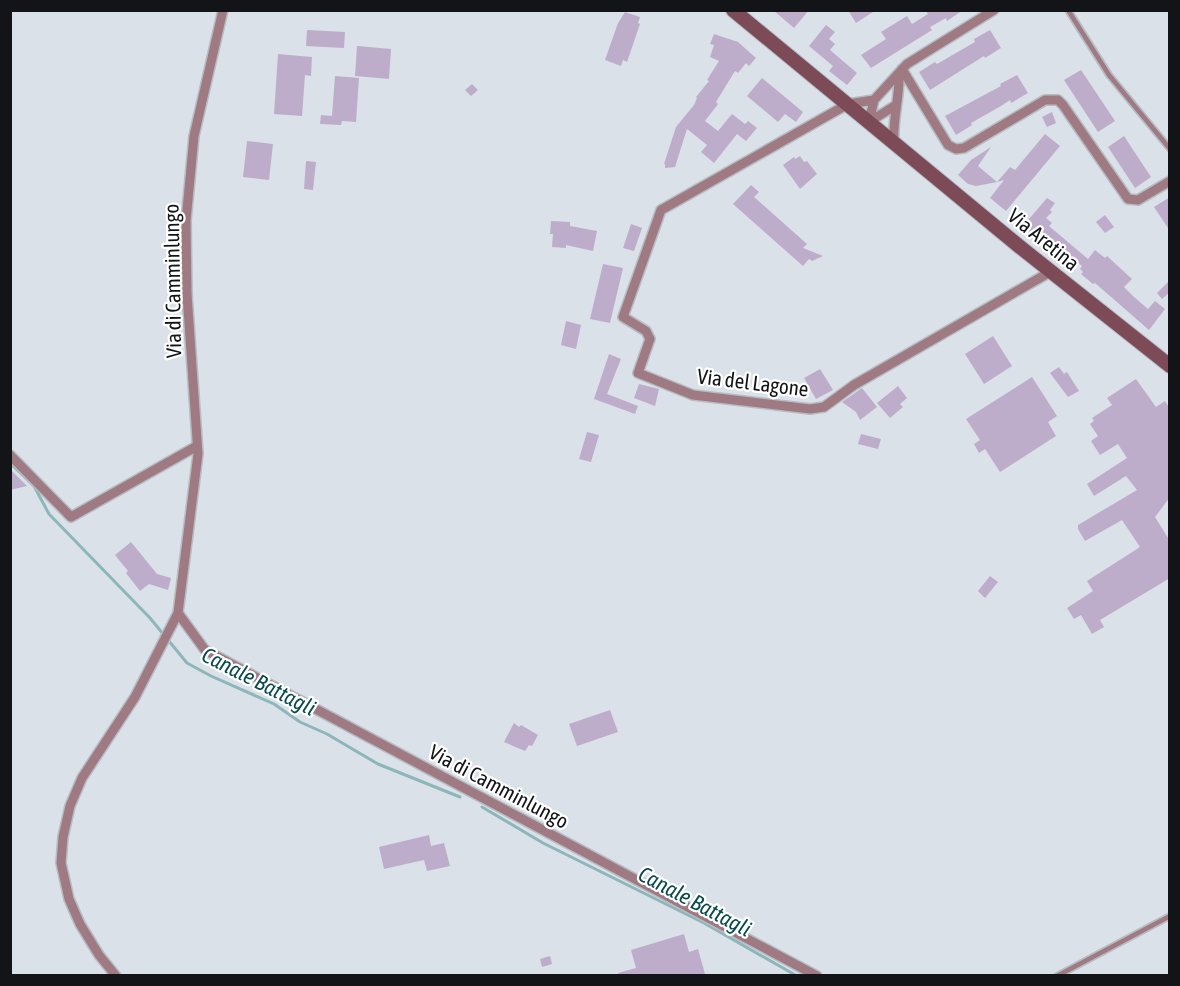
<svg xmlns="http://www.w3.org/2000/svg" width="1180" height="986" viewBox="0 0 1180 986" font-family="'Asap Condensed',sans-serif">
	<style>
		.lines { fill: none; stroke-linecap: round; stroke-linejoin: round }
		.stream { stroke: #8cb6b9; stroke-width: 3 }
		.building { fill: #beadca }
		.lane-casing { stroke: #b6bcc2; stroke-width: 8 }
		.street-casing { stroke: #b6bcc2; stroke-width: 12 }
		.secondary-casing { stroke: #b6bcc2; stroke-width: 16 }
		.lane { stroke: #9f7a83; stroke-width: 4.5 }
		.street { stroke: #9f7a83; stroke-width: 9 }
		.secondary { stroke: #7d4a58; stroke-width: 14 }
		.labels { text-anchor: middle; dominant-baseline: central; stroke-width: 4.5; stroke-linejoin: round; paint-order: stroke }
		.street-label { font-size: 21px; fill: #121417; stroke: #fff }
		.water-label { font-size: 22px; font-style: italic; fill: #094a4e; stroke: #fff }
	</style>
	<rect width="100%" height="100%" fill="#dae1e8"/>
	<g class="lines">
		<path class="stream" d="M10 463 34 486 49 514 150 618 187 663 211 676 274 704 300 722 327 734 378 764 460 797
			M482 807 543 843 704 923 797 976"/>
	</g>
	<path class="building" d="M773 10H809L794 28Z
		M848 10H876L856 23Z
		M925 10H963L947 21 946 18 930 27 932 30 871 68 861 55 886 39 881 32 907 16 912 24 928 14Z
		M625 12 640 17 638 23 640 24 627 62 623 60 621 66 605 60 618 23Z
		M826 25 835 32 829 39 835 44 830 50 857 73 847 85 829 71 833 66 809 46Z
		M307 30 345 32 344 48 306 46Z
		M990 30 1001 48 985 58 984 56 930 90 919 72 935 62 937 64 975 42 974 39Z
		M714 34 738 42 756 58 749 66 746 63 738 73 735 71 716 102 718 104 705 121 718 131 732 114 745 124 748 121 757 128 746 141 737 134 714 163 701 152 707 145 687 129 675 167 665 168V164H664L676 127 694 105 697 98 696 97 709 81 707 80 719 61 710 57 714 45 710 44Z
		M357 46 391 49 389 79 355 76Z
		M278 54 312 57 311 76 305 75 302 116 274 114Z
		M1081 70 1115 121 1098 132 1064 80Z
		M1017 75 1028 93 1011 103 1010 100 1001 106 971 123 972 125 956 135 945 116 1001 86 1000 84Z
		M335 76 359 78 356 122 342 121 341 125 320 124 321 115 332 116Z
		M762 78 803 112 796 122 785 114 778 122 747 96Z
		M472 84 478 90 471 96 465 90Z
		M1052 112 1056 123 1047 127 1042 117Z
		M1045 134 1060 146 1006 211 990 198 1004 180 997 182 1010 167 1015 170Z
		M1124 136 1151 177 1135 188 1108 147Z
		M247 141 273 144 269 180 243 177Z
		M991 147 978 166 997 182 976 186 968 184 958 175 971 160Z
		M800 156 804 162 807 161 817 174 800 189 783 165 794 157 795 159Z
		M306 161 316 162 313 190 304 189Z
		M751 185 759 192 754 197 807 244 803 248 823 256 812 261 809 259 803 266 733 204Z
		M1170 197V231L1154 207Z
		M1047 198 1055 203 1050 210 1052 212 1046 218 1052 223 1049 226 1088 259 1095 250 1105 258 1107 256 1132 279 1124 287 1134 297 1148 309 1155 301 1165 309 1149 330 1095 283 1093 284 1081 274 1083 272 1080 269 1082 266 1066 252 1063 260 1023 226Z
		M1105 215 1114 227 1105 233 1096 222Z
		M551 221 570 222V226L597 231 593 251 566 245V248L552 247 553 234H550Z
		M631 224 642 228 634 251 623 248Z
		M603 264 623 268 610 323 590 319Z
		M1170 280V292L1162 299 1157 293Z
		M566 321 581 325 576 349 561 345Z
		M993 336 1012 366 984 384 965 354Z
		M609 354 621 359 607 394 638 406 635 414 594 399Z
		M1059 367 1064 374 1067 372 1079 391 1068 397 1050 373Z
		M820 369 833 390 816 399 804 378Z
		M1032 377 1057 416 1048 422 1056 436 1000 472 985 449 979 453 974 444 980 440 966 419Z
		M1136 379 1156 407 1165 401 1170 409V497L1155 517 1170 541V578L1100 620 1104 627 1092 634 1081 615 1074 619 1067 608 1093 591 1087 581 1140 547 1122 520 1085 541 1078 529V525L1137 490 1126 476 1094 496 1087 484 1127 458 1118 444 1100 455 1091 441 1098 436 1090 424 1094 421 1092 418 1112 405 1107 398Z
		M639 384 659 389 655 406 634 398Z
		M898 386 907 398 900 404 903 407 890 418 877 403Z
		M862 388 877 407 860 420 856 412 842 402Z
		M587 432 599 435 591 462 579 459Z
		M861 434 881 439 878 449 858 444Z
		M10 469 27 486 10 490Z
		M131 542 157 574 171 578 168 590 149 584 140 591 126 573 128 571 115 555Z
		M990 576 998 582 985 598 978 591Z
		M610 710 618 732 577 746 569 724Z
		M514 723 519 727 521 725 538 735 532 746 529 745 525 751 504 742Z
		M429 835 431 846 444 843 450 866 427 871 424 860 384 869 379 847Z
		M684 934 689 952 698 949 705 974 619 975 618 973 636 968 631 950Z
		M550 956 552 964 542 967 540 959Z"/>
	<g class="lines">
		<defs>
			<path id="lane" d="M1068 10 1109 75 1170 149
				M1057 976 1170 916"/>
			<path id="street" d="M902 69 948 145 956 149 964 148 1045 100H1058L1063 105 1128 199 1138 200 1170 181
				M874 100 848 104 661 210 623 317 646 331 650 339 638 373 693 395 810 409 824 407 854 385 1050 272
				M869 122 874 100 907 64 994 10
				M869 122 896 105
				M894 144C892 120 900 97 899 74
				M10 455 71 517 197 446
				M178 613 205 650 817 976
				M116 976 99 955 80 924 69 899 61 863 63 837 70 806 82 778 135 697 178 613 198 454 187 294 186 221 194 136 223 10"/>
			<path id="secondary" d="M733 10 1020 247 1170 366"/>
		</defs>
		<use href="#lane" class="lane-casing"/>
		<use href="#street" class="street-casing"/>
		<use href="#secondary" class="secondary-casing"/>
		<use href="#lane" class="lane"/>
		<use href="#street" class="street"/>
		<use href="#secondary" class="secondary"/>
	</g>
	<g class="labels">
		<g class="street-label">
			<text transform="translate(1044 239) rotate(39)">Via Aretina</text>
			<text transform="translate(172 281) rotate(-91)">Via di Camminlungo</text>
			<text transform="translate(753 382) rotate(7)">Via del Lagone</text>
			<text transform="translate(499 786) rotate(28)">Via di Camminlungo</text>
		</g>
		<g class="water-label">
			<text transform="translate(259 681) rotate(27)">Canale Battagli</text>
			<text transform="translate(695 901) rotate(28)">Canale Battagli</text>
		</g>
	</g>
	<rect width="1180" height="986" fill="none" stroke="#121417" stroke-width="24"/>
</svg>
